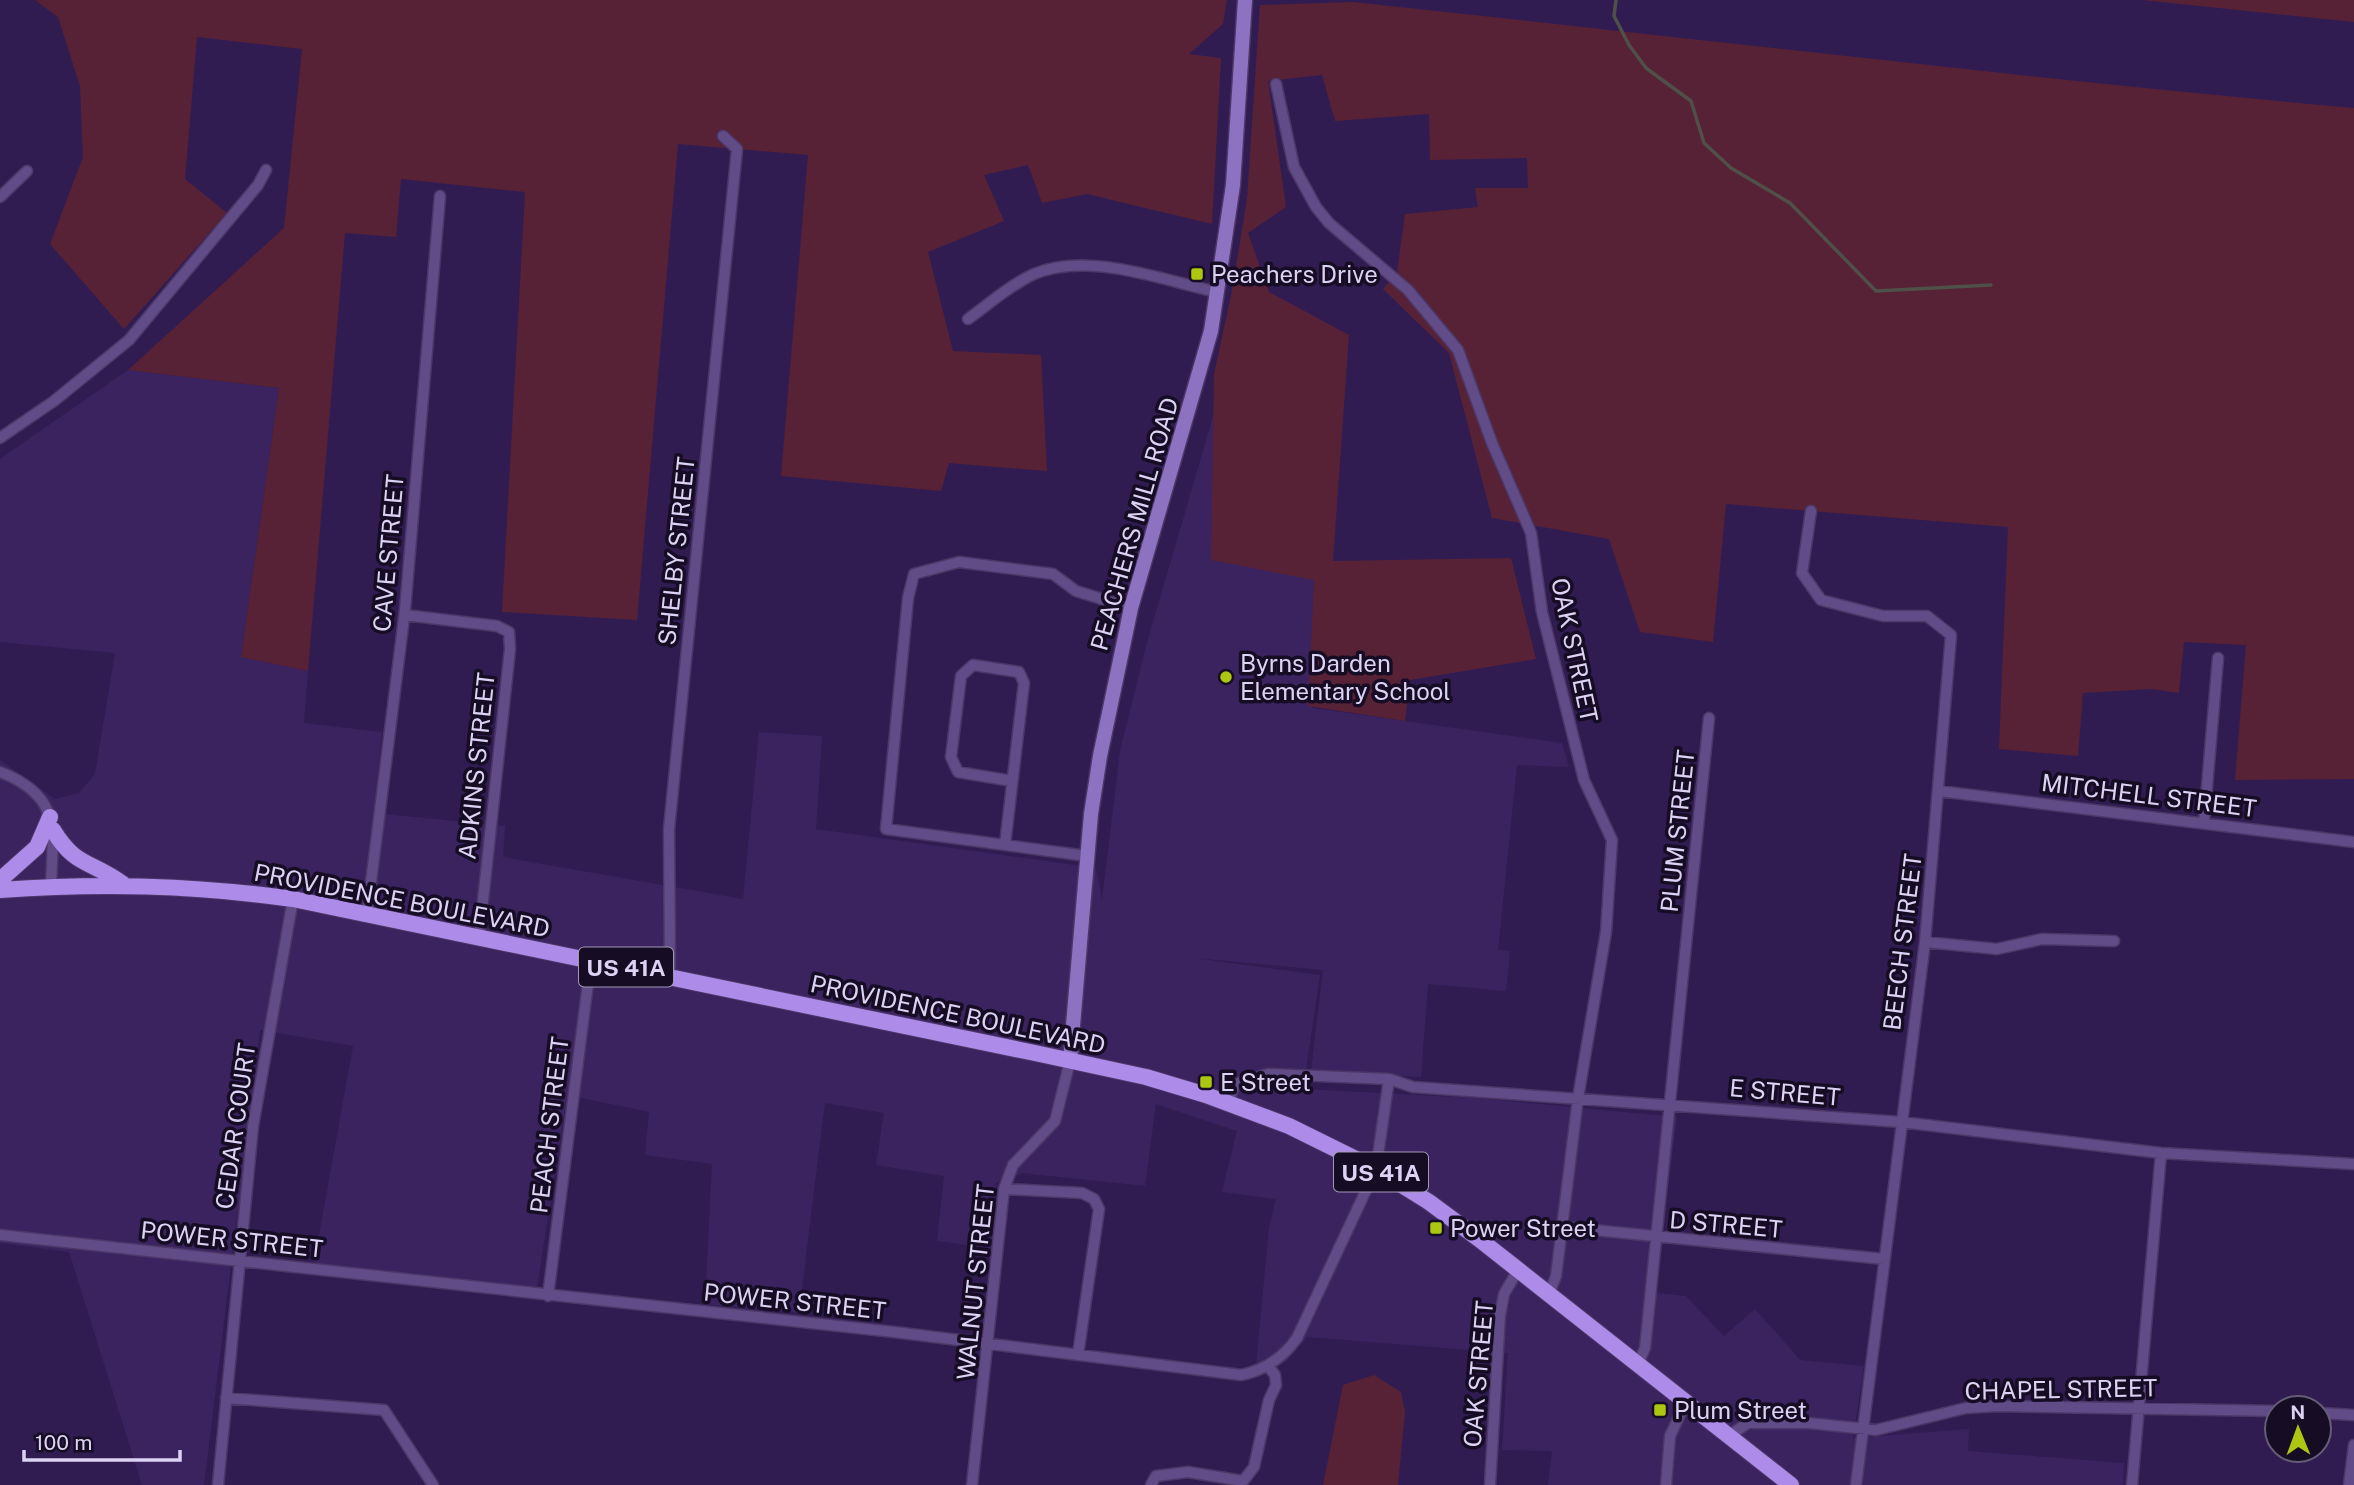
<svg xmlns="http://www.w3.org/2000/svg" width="2354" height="1485" viewBox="0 0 2354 1485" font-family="'Public Sans',sans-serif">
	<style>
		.built { fill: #3b2360 }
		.green { fill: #572236 }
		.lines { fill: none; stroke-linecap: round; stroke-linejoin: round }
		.stream { stroke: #4f5049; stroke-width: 3.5 }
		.minor-casing { stroke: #4c3767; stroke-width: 13 }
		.major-casing { stroke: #4c3767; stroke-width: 17 }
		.highway-casing { stroke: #4c3767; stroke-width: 18 }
		.minor { stroke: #614c87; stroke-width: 10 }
		.major { stroke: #8e72c2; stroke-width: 14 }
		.highway { stroke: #ac8be9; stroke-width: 16 }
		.poi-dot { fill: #acc612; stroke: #160d25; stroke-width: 2.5 }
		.labels { text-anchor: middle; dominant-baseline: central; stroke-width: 7; stroke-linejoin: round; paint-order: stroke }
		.shield { fill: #160d25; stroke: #a197b6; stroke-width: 2 }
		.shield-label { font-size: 23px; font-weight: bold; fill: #dcd2f4 }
		.poi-label { font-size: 24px; fill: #dcd2f4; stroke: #160d25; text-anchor: start }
		.street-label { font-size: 24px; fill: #dcd2f4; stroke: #160d25 }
	</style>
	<rect width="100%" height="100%" fill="#311c52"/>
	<path class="built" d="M128 370 279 388 241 657 308 671 304 723 382 732 374 813 505 826 503 857 743 899 759 732 822 736 816 829 1096 868 1102 900 1120 751 1146 646 1217 403 1338 412 1312 708 1562 743 1569 767 1517 765 1498 950 1510 951 1506 991 1428 984 1421 1077 1311 1071 1323 970 1194 958 1320 975 1303 1089 1476 1098 1677 1117 1655 1293 1686 1296 1724 1336 1755 1309 1800 1360 1864 1366 1853 1438 1969 1429 1968 1451 2124 1463 2123 1485H1548L1552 1451 1502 1450 1508 1353 1307 1337 1286 1361 1259 1377 1256 1365 1269 1228 1276 1199 1222 1192 1237 1131 1156 1104 1145 1186 1022 1173 996 1183 991 1248 937 1241 944 1176 876 1165 884 1113 825 1103 799 1313 705 1304 712 1164 645 1155 649 1112 567 1095 537 1288 314 1263 353 1046 260 1030 204 1485H142L69 1252 0 1243V760L55 799 79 793 95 774 115 653 0 642V459Z"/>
	<path class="green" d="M35 0H1227L1223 24 1189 54 1221 58 1212 224 1087 194 1042 203 1028 165 984 175 1004 221 928 252 953 351 1041 355 1047 471 949 463 941 491 781 476 808 155 678 144 637 620 502 612 525 192 401 179 396 237 345 233 308 671 241 657 279 388 128 370 284 228 302 49 197 37 185 179 227 213 124 329 50 244 83 157 80 86 58 17Z
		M2142 0H2354V22Z
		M1352 2C1686 37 2019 78 2354 108V779L2235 780 2246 645 2184 642 2179 693 2152 689 2083 693 2078 756 1999 749 2008 527 1726 504 1713 642 1640 632 1609 539 1492 518 1449 353 1383 289 1397 272 1405 214 1478 207 1475 188H1528L1527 158 1430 160 1429 114 1335 121 1322 75 1268 81 1286 207 1248 233 1269 292 1349 335 1333 561 1511 558 1536 659 1410 680 1405 721 1308 706 1314 580 1211 560 1214 374 1232 291 1247 199 1260 5Z
		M1374 1375 1401 1392 1405 1412 1398 1485H1323L1343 1385Z"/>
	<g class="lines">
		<path class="stream" d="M1616 0 1614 16 1629 45 1646 68 1691 101 1704 143 1731 168 1790 203 1876 291 1991 285"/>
		<defs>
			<path id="minor" d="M1276 84 1294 167 1316 207 1329 223 1408 290 1458 350 1492 443 1531 533 1542 612 1584 780 1612 840 1606 932 1578 1098 1556 1276 1549 1294
				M0 197 27 171
				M968 319C989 304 1010 285 1034 274 1088 251 1162 280 1217 292
				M0 438 54 401 129 340 258 185 266 170
				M1811 511 1802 573 1821 600 1883 616H1927L1951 635 1925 942 1856 1485
				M405 615 497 626 509 632 510 649 479 938
				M0 772C62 796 53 830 51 886
				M1939 791 2354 842
				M2204 822 2218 658
				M1005 845 1024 683 1019 672 973 665 961 676 951 757 958 772 1012 781
				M1087 856 886 829 908 598 914 574 959 562 1053 574 1076 591 1131 608
				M367 914 405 610 440 196
				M1925 942 1997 949 2042 939 2114 941
				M670 976 669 829 737 149 723 136
				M1228 1103 1235 1084 1268 1074 1389 1079 1413 1087 1901 1122 2161 1153 2354 1164
				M1004 1189 1082 1193 1094 1199 1099 1209 1078 1355
				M1564 1227 1884 1259
				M0 1235 894 1332 1241 1375C1265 1370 1283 1358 1297 1338L1376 1169 1389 1079
				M548 1296 591 960
				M1638 1364 1645 1348 1709 718
				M226 1398 384 1410 433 1485
				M2319 1413 2354 1415
				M1727 1437 1748 1423H1808L1876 1430 1966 1408 1997 1406 2277 1411
				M218 1485 253 1126 293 899
				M972 1485 1004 1189 1013 1165 1055 1121 1070 1061
				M1151 1485 1156 1476 1188 1472 1243 1481
				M1240 1485 1254 1467 1269 1400 1276 1385 1275 1375 1268 1366
				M1490 1485 1500 1315 1504 1294 1518 1270
				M1666 1485 1670 1436 1685 1404
				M2132 1485 2161 1153
				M2349 1485 2354 1445"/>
			<path id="major" d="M1070 1061 1091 814 1100 756 1131 608 1211 331 1233 185 1245 0"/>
			<path id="highway" d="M53 830C76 868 91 860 123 884
				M0 880 37 847 50 817
				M0 890C101 883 192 885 293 899L1035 1053 1146 1077 1206 1095 1289 1126 1376 1169 1429 1202 1479 1239 1791 1485"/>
		</defs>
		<use href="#minor" class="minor-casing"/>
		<use href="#major" class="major-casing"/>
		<use href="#highway" class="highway-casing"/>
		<use href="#minor" class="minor"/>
		<use href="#major" class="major"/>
		<use href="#highway" class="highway"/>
	</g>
	<g class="poi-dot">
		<rect x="1190" y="267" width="14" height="14" rx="3.5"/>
		<circle cx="1226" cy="677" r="7"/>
		<rect x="1199" y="1075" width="14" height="14" rx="3.5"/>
		<rect x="1429" y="1221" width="14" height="14" rx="3.5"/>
		<rect x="1653" y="1403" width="14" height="14" rx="3.5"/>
	</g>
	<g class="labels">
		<g class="shield">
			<rect x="579" y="947.5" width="94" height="39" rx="5"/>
			<rect x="1334" y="1152.5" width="94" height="39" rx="5"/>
		</g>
		<g class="shield-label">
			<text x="626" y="967">US 41A</text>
			<text x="1381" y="1172">US 41A</text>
		</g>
		<g class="poi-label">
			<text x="1211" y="274">Peachers Drive</text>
			<text x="1240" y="663">Byrns Darden<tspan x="1240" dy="28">Elementary School</tspan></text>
			<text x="1220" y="1082">E Street</text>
			<text x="1450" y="1228">Power Street</text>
			<text x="1674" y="1410">Plum Street</text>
		</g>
		<g class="street-label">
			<text transform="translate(1134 524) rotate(-74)">PEACHERS MILL ROAD</text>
			<text transform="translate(676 551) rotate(-84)">SHELBY STREET</text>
			<text transform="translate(388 553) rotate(-85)">CAVE STREET</text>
			<text transform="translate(1575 650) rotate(78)">OAK STREET</text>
			<text transform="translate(476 766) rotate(-84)">ADKINS STREET</text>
			<text transform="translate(2149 795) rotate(7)">MITCHELL STREET</text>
			<text transform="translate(1677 831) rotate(-84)">PLUM STREET</text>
			<text transform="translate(402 900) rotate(11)">PROVIDENCE BOULEVARD</text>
			<text transform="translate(1902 942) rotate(-83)">BEECH STREET</text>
			<text transform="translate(958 1014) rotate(12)">PROVIDENCE BOULEVARD</text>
			<text transform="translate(1785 1092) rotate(5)">E STREET</text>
			<text transform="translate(549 1125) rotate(-83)">PEACH STREET</text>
			<text transform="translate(235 1126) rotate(-82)">CEDAR COURT</text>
			<text transform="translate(1726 1224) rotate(5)">D STREET</text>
			<text transform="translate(232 1239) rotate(6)">POWER STREET</text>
			<text transform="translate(975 1282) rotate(-84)">WALNUT STREET</text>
			<text transform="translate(795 1301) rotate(6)">POWER STREET</text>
			<text transform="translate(1478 1374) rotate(-85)">OAK STREET</text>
			<text transform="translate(2061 1389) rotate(-1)">CHAPEL STREET</text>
		</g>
	</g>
	<g transform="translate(2298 1429) rotate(359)"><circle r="33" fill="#160d25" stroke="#655c78" stroke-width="2"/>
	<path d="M0-5L12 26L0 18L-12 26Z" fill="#acc612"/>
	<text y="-10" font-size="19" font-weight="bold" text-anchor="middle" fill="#dcd2f4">N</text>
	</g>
	<path d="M24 1450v10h156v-10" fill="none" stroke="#dcd2f4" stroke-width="3.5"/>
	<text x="35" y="1450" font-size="21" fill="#dcd2f4" stroke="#160d25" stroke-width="5" paint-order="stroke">100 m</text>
</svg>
